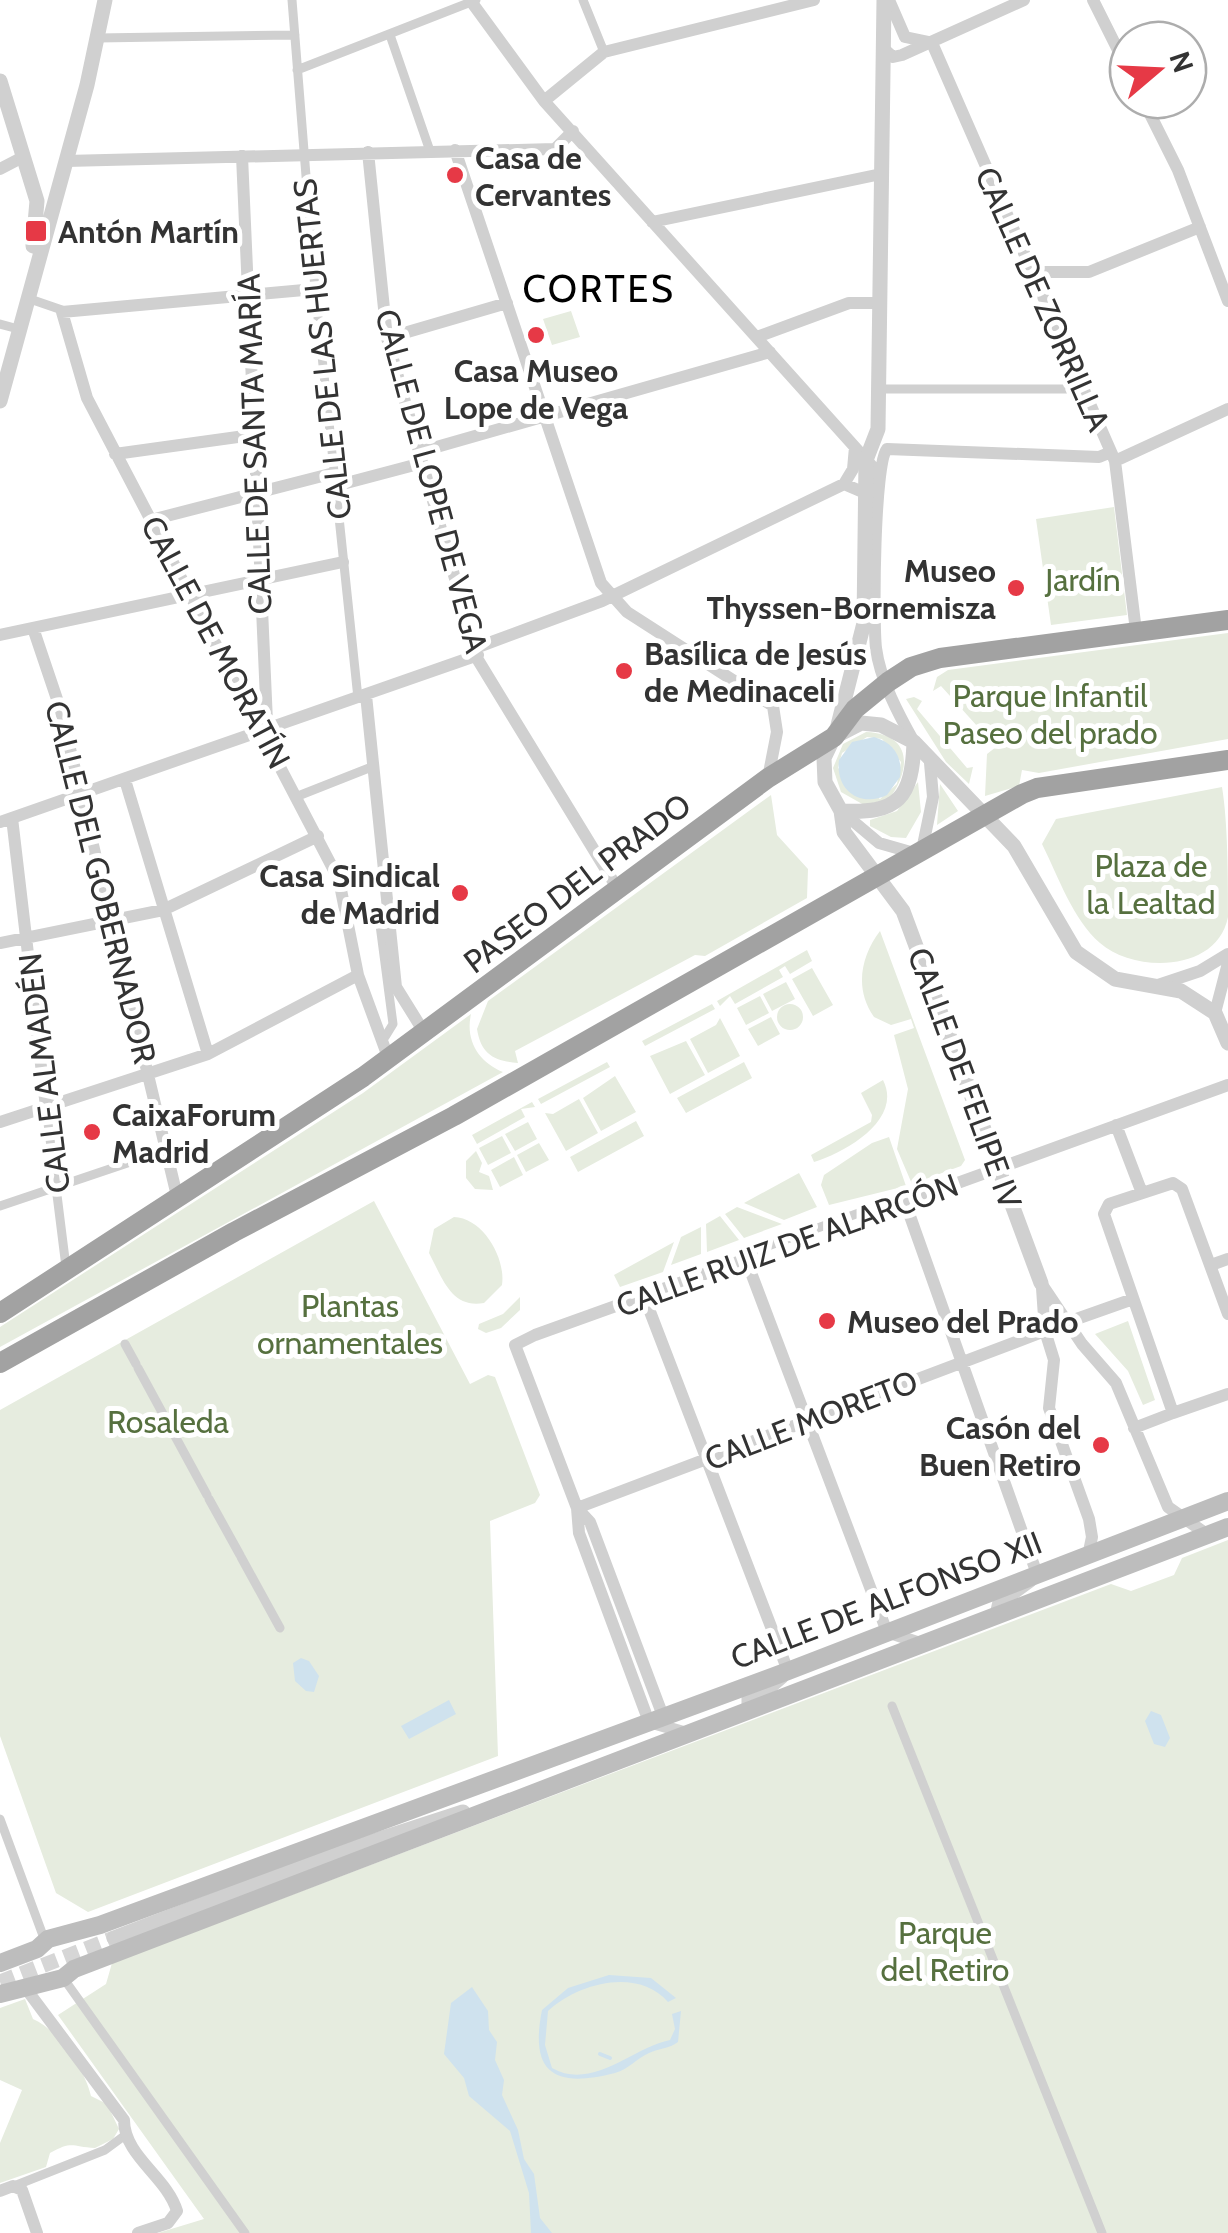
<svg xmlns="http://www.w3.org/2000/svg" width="1228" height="2233" viewBox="0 0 1228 2233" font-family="Cabin,sans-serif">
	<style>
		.green { fill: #e6ecdf; fill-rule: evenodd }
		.water { fill: #cfe2ee }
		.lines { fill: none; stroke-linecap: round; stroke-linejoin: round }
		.stream { stroke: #cfe2ee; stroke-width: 4 }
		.tertiary-tunnel { stroke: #d6d6d6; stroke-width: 15; stroke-dasharray: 15 8; stroke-linecap: butt }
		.pedestrian { stroke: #d0d0d0; stroke-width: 9 }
		.minor { stroke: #d0d0d0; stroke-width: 12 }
		.tertiary { stroke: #d0d0d0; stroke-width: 15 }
		.secondary { stroke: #bdbdbd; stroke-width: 18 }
		.trunk { stroke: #a2a2a2; stroke-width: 20 }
		.poi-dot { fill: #e63946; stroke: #fff; stroke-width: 4 }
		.labels { text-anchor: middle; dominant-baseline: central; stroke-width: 10; stroke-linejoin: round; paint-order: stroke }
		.poi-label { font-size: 32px; font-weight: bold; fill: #333; stroke: #fff; text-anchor: start }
		.street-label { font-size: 32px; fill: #333; stroke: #fff }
		.park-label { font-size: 32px; fill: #56703f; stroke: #fff }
		.quarter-label { font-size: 38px; letter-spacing: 2.5px; fill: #000; stroke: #fff }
	</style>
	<rect width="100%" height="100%" fill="#fff"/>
	<path class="green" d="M571 311 580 337 552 345 543 319Z
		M1114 507 1127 615 1051 625 1036 519Z
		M1228 633V739L1039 773 1022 770 1019 786 985 796 987 754 996 747 941 686 933 691 937 677 948 670Z
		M914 697 922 701 917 709 967 768 973 767 969 784 946 762 906 699Z
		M866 732C913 734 911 770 889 799L864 805 841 792 833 768 843 744ZM867 737 882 739 901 762 897 784 880 799 838 768 842 753Z
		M918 782 921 812 906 838 891 837 870 826V820L897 811Z
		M940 784 958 811 937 825Z
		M1222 787C1228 823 1228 881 1228 917 1217 973 1134 973 1100 943 1073 920 1058 876 1042 844L1056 819Z
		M771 795 777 835 808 869 807 898 705 956 695 955 515 1051 518 1063C495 1061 481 1055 477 1029L488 1001Z
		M880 931 965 1160 961 1166 912 1184 897 1149 908 1089 894 1035 914 1028 911 1019 891 1025 874 1017C854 989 861 956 880 931Z
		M807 950 812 961 790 974 785 966 779 970 783 977 735 1004 730 996 720 1006 717 1001Z
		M812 968 833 1005 813 1016 792 979Z
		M786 982 795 999 772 1011 763 994Z
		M760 996 769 1013 746 1025 737 1008Z
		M712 1004 715 1009 645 1046 642 1041Z
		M777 1017a13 13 0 1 1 26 0a13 13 0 1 1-26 0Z
		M471 1014C465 1041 479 1062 503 1072L0 1347V1327L363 1093Z
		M771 1017 780 1034 758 1046 748 1029Z
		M720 1018 740 1056 708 1073 690 1039 716 1025Z
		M686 1041 705 1075 670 1094 650 1056Z
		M607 1062 610 1067 541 1104 538 1099Z
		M744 1062 752 1078 686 1113 677 1098Z
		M615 1076 636 1112 601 1131 583 1098Z
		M883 1080C903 1119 847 1152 814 1162L811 1155 871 1122 872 1115 861 1093Z
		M579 1099 598 1133 566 1151 545 1113 553 1114Z
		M532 1102 535 1107 521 1109 525 1117 477 1144 472 1135Z
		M636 1121 644 1136 578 1172 570 1157Z
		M528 1122 537 1139 515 1151 505 1134Z
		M502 1136 511 1153 488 1165 479 1148Z
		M889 1137 906 1186 829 1205 821 1185 824 1175 872 1143Z
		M539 1143 549 1160 526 1172 517 1155Z
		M476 1151 482 1163 479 1172 489 1176 493 1190 475 1189 466 1178V1161Z
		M514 1157 523 1175 500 1187 491 1170Z
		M799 1173 817 1207 784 1220 744 1203Z
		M374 1201 470 1384 488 1375 495 1377 540 1495 535 1503 490 1521 498 1756 88 1912 56 1893 0 1736V1410Z
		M737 1207 782 1224 744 1238 725 1214Z
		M720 1216 739 1240 707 1252 706 1224Z
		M454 1217C483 1218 506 1258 502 1285L484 1303C451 1309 442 1277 429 1253L434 1229Z
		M701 1227V1254L671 1265 681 1237Z
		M674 1242 663 1272 620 1287 614 1275Z
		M520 1297V1310L501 1328 486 1333 478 1329 479 1324 503 1314Z
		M1128 1321 1155 1400 1143 1405 1128 1371 1095 1334Z
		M1228 1540V2233H158L204 2219 58 2015 106 1984 112 1963 1111 1584 1131 1591 1174 1575 1182 1558Z
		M25 1999 33 2019C60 2031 85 2070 91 2096L107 2104 119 2129 113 2139 95 2148C72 2147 73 2140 50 2153L46 2167 0 2183V2143L22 2090 0 2080V2008Z"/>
	<path class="water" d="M874 737C894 743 903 757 900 777L887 795C860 808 835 790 839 760L852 742Z
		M301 1658 309 1661 319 1676 314 1692 306 1691 295 1681 293 1663Z
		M449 1700 456 1714 409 1739 401 1726Z
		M1151 1711 1161 1715 1170 1738 1165 1747 1154 1744 1145 1721Z
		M609 1975 651 1978 676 1998 668 2002C638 1967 578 1983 548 2011L545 2045 552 2068C592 2091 632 2048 670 2040L675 2029 672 2014 681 2011 678 2042C669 2049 659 2048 649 2053 637 2058 629 2069 615 2073 556 2088 529 2075 542 2010L568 1988Z
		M472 1987 488 2011 489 2030 497 2042 495 2060 504 2080 502 2095 518 2130 524 2159 534 2174 540 2218 552 2233H531L529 2193 510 2131 469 2096 464 2078 444 2054 451 2003Z"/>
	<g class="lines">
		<path class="stream" d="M600 2054 610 2058"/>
		<path class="tertiary-tunnel" d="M0 1982 114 1938"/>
		<path class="pedestrian" d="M292 0 315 289 358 698
			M583 0 604 52
			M390 35 430 151
			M98 38 295 35
			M297 70 476 0
			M30 299 62 310
			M0 324 22 330
			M879 389H1081
			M298 796 374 766
			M380 925 393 1024 385 1037
			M46 1107 66 1267
			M0 1206 166 1150
			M738 1262 746 1254 867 1210 905 1202
			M125 1344 136 1364
			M138 1368 207 1495
			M209 1499 240 1555
			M241 1557 280 1628
			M892 1706 1102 2233
			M0 1819 45 1941
			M64 1979 245 2233
			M14 2186 105 2150 124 2136"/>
		<path class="minor" d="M470 0 544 101 871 465 878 488
			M889 0 905 37 929 42
			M1093 0 1128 70
			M932 43 1115 461 1136 631
			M884 49 893 57 902 55 1024 0
			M1143 100 1178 170 1228 301
			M544 101 604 52 814 0
			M455 150 601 583 627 612 773 706 777 732 768 778
			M368 152 387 338 478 660 619 891
			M242 156 267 722 263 730
			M66 161 555 149 573 131
			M0 169 23 157
			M652 222 881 174
			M1031 272H1089L1200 227
			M315 289 62 312 87 398 339 880 358 975 388 1057
			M757 337 849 303H880
			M387 338 507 303
			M887 449C874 463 873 621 876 648 880 680 899 715 914 742
			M887 449 1099 457 1111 452
			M419 452 770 352
			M115 454 252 435
			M1115 461 1228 409
			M844 484 853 469 855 447
			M335 486 422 463
			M151 520 334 473
			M33 628 61 711 177 1196
			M0 635 343 562
			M478 647 602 601 844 484 865 493
			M366 695 396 987 424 1032
			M125 780 208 1054
			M841 811 879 843 921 855 933 797 930 763
			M12 818 46 1107
			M0 822 478 655
			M0 943 163 910 318 836
			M1152 987 1200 971 1228 954
			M1215 1013 1228 963
			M0 1122 208 1054 358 975
			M1116 1125 1142 1193
			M1211 1265 1228 1259
			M1041 1283 1082 1344 1116 1383 1168 1507 1208 1535
			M1042 1288 1045 1331 1054 1360 1049 1408 1089 1519 1092 1537 1088 1556
			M644 1296 788 1671
			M1228 1314 1182 1189 1173 1183 1109 1204 1104 1214 1173 1413 1228 1394
			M1068 1322 1133 1299
			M1134 1428 1173 1413
			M577 1508 1045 1331
			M577 1508 590 1522 663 1716
			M1037 1574 905 1202 1228 1085
			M687 1733 649 1722 579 1533 577 1508 515 1345 535 1335 738 1262 750 1270 887 1632 920 1643
			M24 1986 124 2120C124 2156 167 2177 177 2211L168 2223 138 2233
			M0 2191 13 2186 22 2190 37 2233"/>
		<path class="tertiary" d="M0 81 37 201 33 246
			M0 401 87 85 105 0
			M838 725 864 623 866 460 878 429 884 0
			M841 811C899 814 912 798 914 742
			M1041 1283 903 911 844 832 841 811 825 782 824 758 834 737 861 723 881 725 914 742 1014 846 1076 952 1115 979 1181 991 1215 1013 1228 1043
			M997 1615 1000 1602 1030 1580
			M749 1708V1696L767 1689 782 1676
			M114 1938 337 1853 463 1812"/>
		<path class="secondary" d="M0 1963 37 1949 48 1939 100 1925 788 1671 1228 1501
			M0 1994 63 1978 74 1969 1228 1527"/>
		<path class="trunk" d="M0 1313 363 1077 768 778 834 737 855 709 888 682 911 667 940 658 1228 620
			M0 1363 234 1232 454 1116 1022 794 1037 788 1228 760"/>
	</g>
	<g class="poi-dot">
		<circle cx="455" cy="175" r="10"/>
		<rect x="24" y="219" width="24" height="24" rx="5"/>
		<circle cx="536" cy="335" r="10"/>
		<circle cx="1016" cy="588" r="10"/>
		<circle cx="624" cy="671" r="10"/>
		<circle cx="460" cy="893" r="10"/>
		<circle cx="92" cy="1132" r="10"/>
		<circle cx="827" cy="1321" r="10"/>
		<circle cx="1101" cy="1445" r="10"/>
	</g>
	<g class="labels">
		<g class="poi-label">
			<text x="475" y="157">Casa de<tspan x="475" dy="37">Cervantes</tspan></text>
			<text x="58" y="231">Antón Martín</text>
			<text x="536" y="370" text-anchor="middle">Casa Museo<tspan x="536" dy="37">Lope de Vega</tspan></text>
			<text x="996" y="570" text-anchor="end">Museo<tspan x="996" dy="37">Thyssen-Bornemisza</tspan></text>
			<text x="644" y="653">Basílica de Jesús<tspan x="644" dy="37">de Medinaceli</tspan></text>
			<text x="440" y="875" text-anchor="end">Casa Sindical<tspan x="440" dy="37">de Madrid</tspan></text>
			<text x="112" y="1114">CaixaForum<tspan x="112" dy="37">Madrid</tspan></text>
			<text x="847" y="1321">Museo del Prado</text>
			<text x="1081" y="1427" text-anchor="end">Casón del<tspan x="1081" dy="37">Buen Retiro</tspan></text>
		</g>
		<g class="street-label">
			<text transform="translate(1043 299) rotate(66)">CALLE DE ZORRILLA</text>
			<text transform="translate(322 349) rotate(-96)">CALLE DE LAS HUERTAS</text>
			<text transform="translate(254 444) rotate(-92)">CALLE DE SANTA MARÍA</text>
			<text transform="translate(432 481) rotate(75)">CALLE DE LOPE DE VEGA</text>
			<text transform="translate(216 642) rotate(62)">CALLE DE MORATÍN</text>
			<text transform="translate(101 882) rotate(76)">CALLE DEL GOBERNADOR</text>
			<text transform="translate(577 883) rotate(-37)">PASEO DEL PRADO</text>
			<text transform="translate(44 1073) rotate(-97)">CALLE ALMADÉN</text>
			<text transform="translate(965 1078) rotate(70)">CALLE DE FELIPE IV</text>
			<text transform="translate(787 1245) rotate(-20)">CALLE RUIZ DE ALARCÓN</text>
			<text transform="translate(811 1420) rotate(-21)">CALLE MORETO</text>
			<text transform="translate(886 1600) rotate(-21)">CALLE DE ALFONSO XII</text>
		</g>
		<g class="park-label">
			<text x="1083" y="579">Jardín</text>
			<text x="1050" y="695">Parque Infantil<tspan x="1050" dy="37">Paseo del prado</tspan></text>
			<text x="1151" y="865">Plaza de<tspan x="1151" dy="37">la Lealtad</tspan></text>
			<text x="350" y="1305">Plantas<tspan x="350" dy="37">ornamentales</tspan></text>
			<text x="168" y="1421">Rosaleda</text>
			<text x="945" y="1932">Parque<tspan x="945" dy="37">del Retiro</tspan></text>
		</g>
		<g class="quarter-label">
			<text x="599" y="288">CORTES</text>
		</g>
	</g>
	<g transform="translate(1158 70) rotate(71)"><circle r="48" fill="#ffffff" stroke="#adadad" stroke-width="2.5"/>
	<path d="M0-8L18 38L0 25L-18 38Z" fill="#e63946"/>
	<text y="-15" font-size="28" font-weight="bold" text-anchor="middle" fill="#333333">N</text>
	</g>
</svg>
